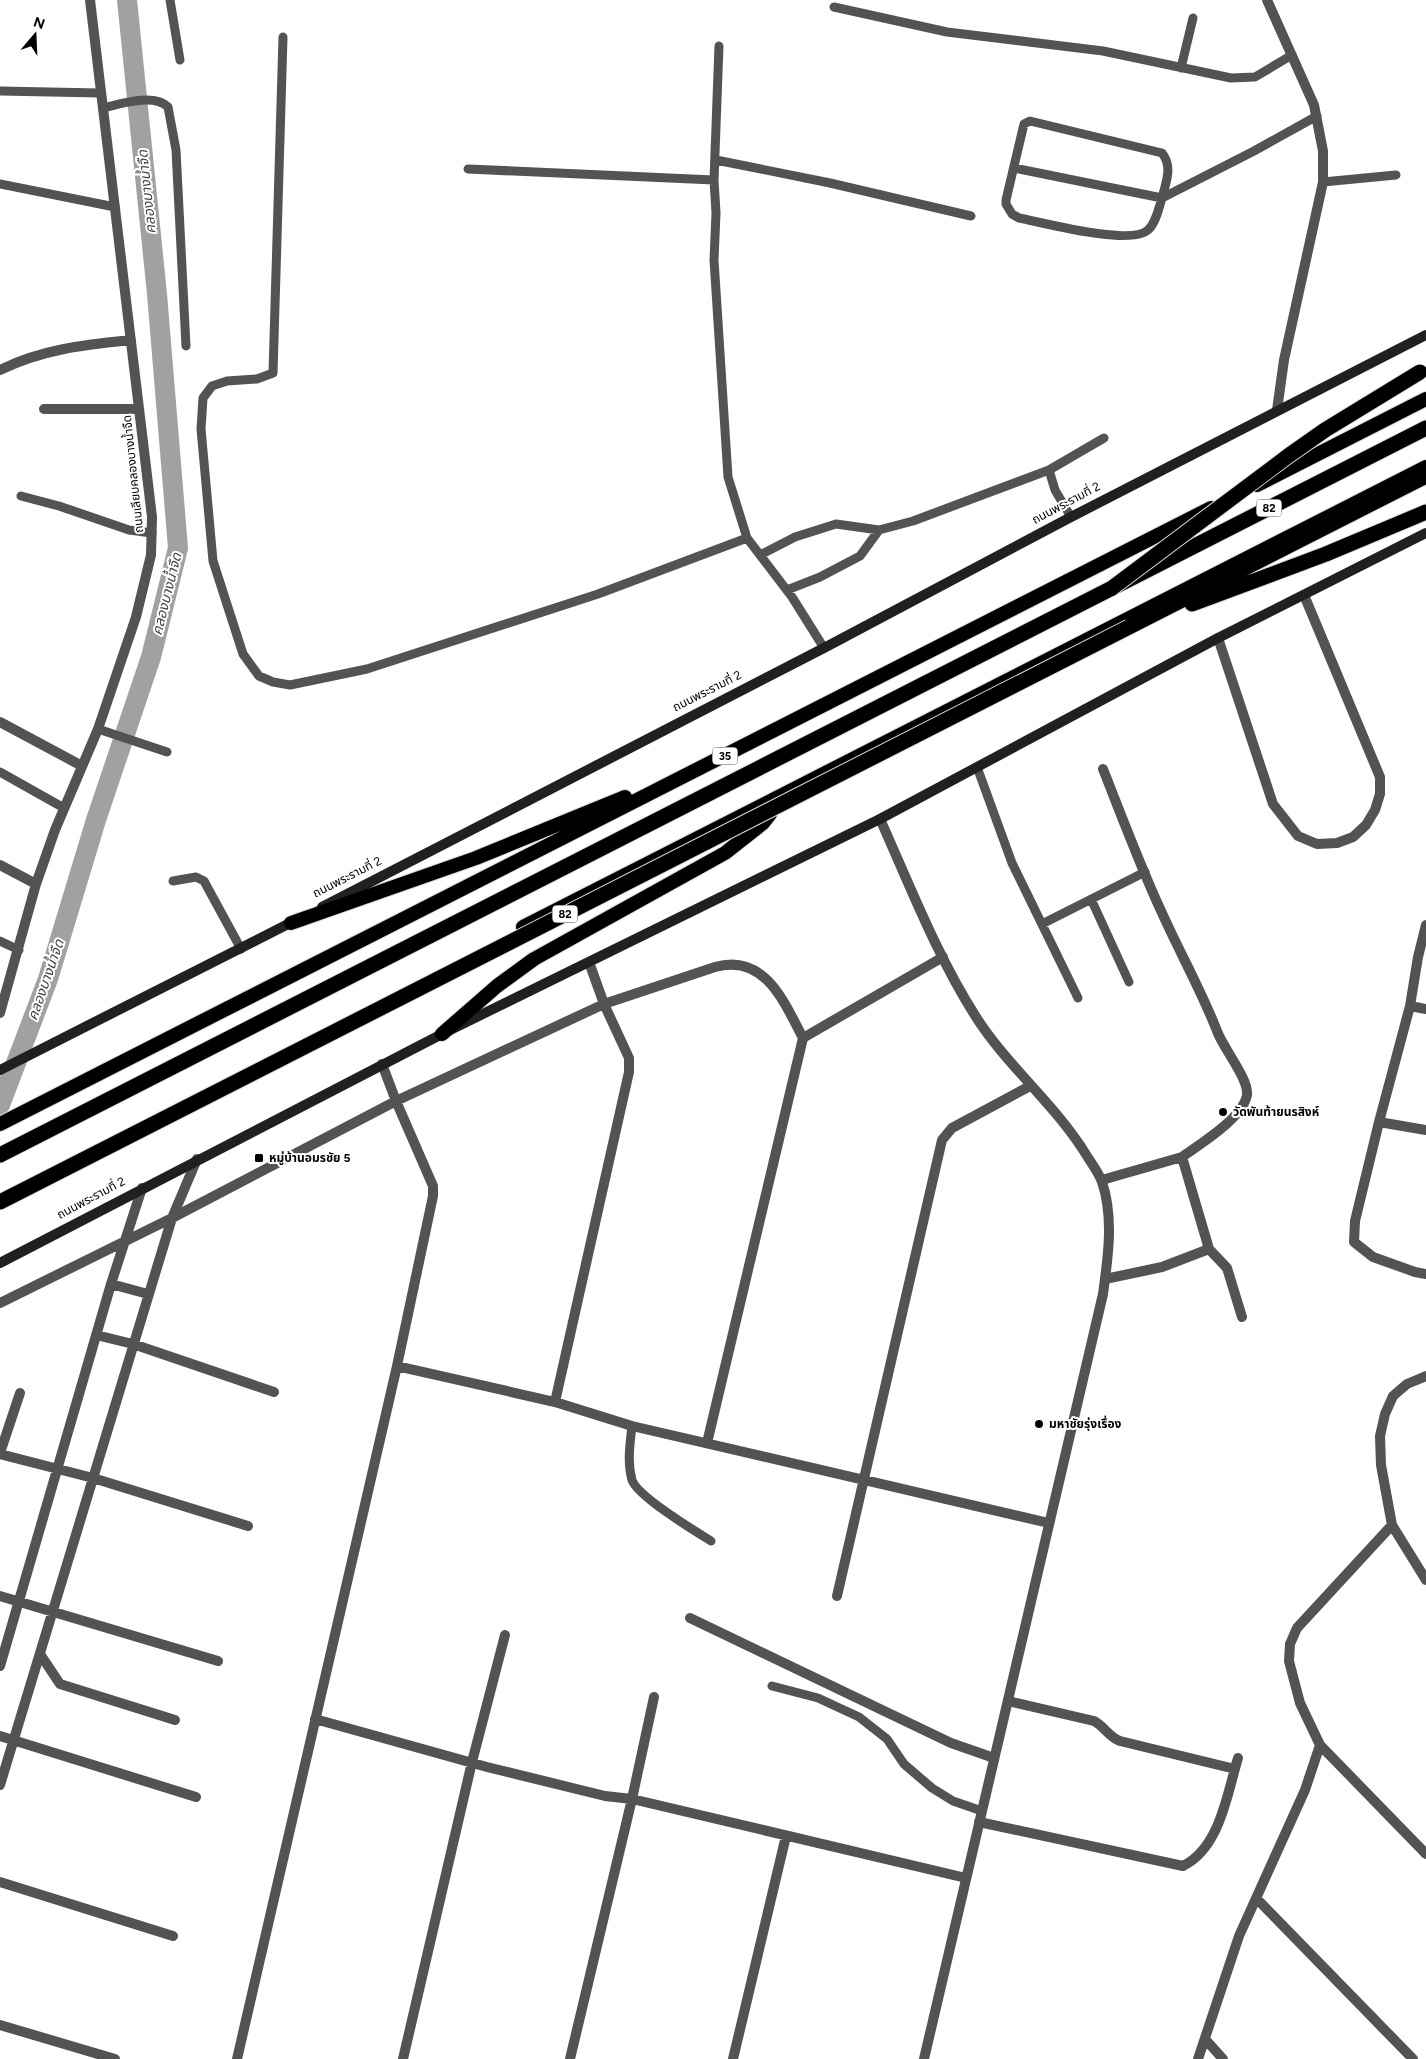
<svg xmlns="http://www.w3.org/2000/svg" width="1426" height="2059" viewBox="0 0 1426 2059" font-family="Figtree,'Noto Sans Thai',sans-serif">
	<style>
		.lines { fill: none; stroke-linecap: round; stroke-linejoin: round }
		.canal { stroke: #a1a1a1; stroke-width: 20 }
		.trunk-casing { stroke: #dbdbdb; stroke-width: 16 }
		.motorway-casing { stroke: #dbdbdb; stroke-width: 17 }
		.service { stroke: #535353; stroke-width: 9 }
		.minor { stroke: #535353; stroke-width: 10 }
		.tertiary { stroke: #535353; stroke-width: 10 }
		.secondary { stroke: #202020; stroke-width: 10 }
		.trunk { stroke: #000; stroke-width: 14 }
		.motorway { stroke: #000; stroke-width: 15 }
		.motorway-bridge-casing { stroke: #dbdbdb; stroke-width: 17; stroke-linecap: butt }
		.motorway-bridge { stroke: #000; stroke-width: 15 }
		.poi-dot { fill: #000; stroke: #fff; stroke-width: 2 }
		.labels { text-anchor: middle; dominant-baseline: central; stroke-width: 4; stroke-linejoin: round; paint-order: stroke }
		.shield { fill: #fff; stroke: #4c4c4c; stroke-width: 1 }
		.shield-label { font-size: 11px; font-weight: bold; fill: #000 }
		.street-label { font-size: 12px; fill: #000; stroke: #fff }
		.poi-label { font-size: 12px; font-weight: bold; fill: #000; stroke: #fff; text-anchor: start }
		.water-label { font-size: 14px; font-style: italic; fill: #424242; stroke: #fff }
	</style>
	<rect width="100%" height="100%" fill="#fff"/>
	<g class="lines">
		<path class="canal" d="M0 1105 48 979 96 820 151 657 178 548 157 294 127 0"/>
		<defs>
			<path id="trunk" d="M1257 485 1426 399
				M291 923 476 858 625 797
				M523 927 1426 467
				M442 1034 497 986 534 959 725 853 763 823 770 814 774 805
				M0 1124 1211 508"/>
			<path id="motorway" d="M1192 604 1326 554 1426 512
				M1129 627 1426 476
				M0 1155 1426 428"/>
		</defs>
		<use href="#trunk" class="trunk-casing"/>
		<use href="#motorway" class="motorway-casing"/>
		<path class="service" d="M170 0 180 60
			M834 7 947 32 1103 51 1231 78 1255 77 1292 55
			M283 37 273 373 257 379 227 381 212 386 203 398 201 429 213 561 243 654 259 676 273 682 290 685 367 669 598 594 747 538
			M1181 68 1193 18
			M0 91 100 93
			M103 108C120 104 154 93 168 107L176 150 186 346
			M716 160 830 183 971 216
			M1014 168 1162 198C1166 182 1173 167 1162 153L1030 121 1024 124 1006 200V204L1012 214 1019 218C1045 223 1130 246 1148 230 1156 223 1159 207 1162 198L1254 151 1317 116
			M468 169 714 180 716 213 714 260 728 477 747 538 792 597 824 648
			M714 180 719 46
			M1323 182 1396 175
			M0 184 115 207
			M1049 470 1104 438
			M21 496 59 506 129 530 152 533
			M760 555 795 537 836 524 879 530 913 521 1049 470 1055 490 1071 517
			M787 590 820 577 860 556 879 530
			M98 729 167 752
			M977 767 1012 863 1078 998
			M0 772 64 808
			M173 881 196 877 204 881 241 949
			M1091 899 1129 982
			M1042 924 1145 872
			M0 941 19 950
			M632 1426C630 1444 627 1462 632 1480 637 1496 695 1531 711 1541
			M772 1686 818 1698 859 1717 887 1739 904 1764 932 1788 953 1801 982 1811"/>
		<path class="minor" d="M1267 0 1314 105 1323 151V182L1284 360 1277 410
			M0 370C43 349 84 345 131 340
			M44 409H139
			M1218 638 1273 804 1298 836 1317 844 1337 843 1353 837 1366 825 1375 810 1380 794V777L1304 595
			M0 722 82 766
			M1103 769C1122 817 1140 866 1162 913 1180 953 1201 990 1217 1031 1223 1048 1249 1079 1247 1095 1243 1118 1200 1144 1182 1157L1209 1249 1162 1267 1105 1279
			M0 865 36 884
			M1426 925 1418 957 1410 1006 1379 1122 1355 1221 1354 1242 1373 1257 1415 1272 1426 1274
			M1410 1006 1426 1009
			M0 1013 36 884 55 830 98 729 136 617 151 555 152 517 90 0
			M1379 1122 1426 1130
			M1102 1180 1182 1157
			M1209 1249 1227 1268 1242 1317
			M111 1284 148 1294
			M0 1303 172 1218 396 1101 604 1004 715 967C765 953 784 1002 803 1038
			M96 1335 133 1344 274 1392
			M397 1366 555 1402 632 1426 1049 1523
			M1426 1376 1407 1384 1393 1396 1385 1414 1380 1436 1381 1465 1392 1525 1426 1580
			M555 1402 629 1072V1058L604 1004 589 962
			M707 1443 803 1038 943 957
			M0 1453 20 1393
			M0 1454 93 1478 248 1526
			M1392 1525 1297 1628 1290 1644 1289 1661 1300 1703 1320 1745 1426 1854
			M0 1596 218 1661
			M837 1596 942 1140 952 1128 1030 1086
			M690 1618 951 1743 994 1758
			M40 1654 60 1684 175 1720
			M0 1666 111 1284 142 1188
			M1008 1701 1094 1721C1104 1726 1109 1737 1120 1741L1235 1769
			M315 1719 487 1767 605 1796 632 1799 966 1878
			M0 1736 196 1797
			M0 1785 172 1218 197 1159
			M979 1822 1183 1866C1220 1848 1227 1794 1238 1758
			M0 1882 173 1936
			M1256 1898 1413 2059
			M0 2025 115 2059
			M1205 2039 1223 2059
			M237 2059 397 1366 433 1196V1186L396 1101 382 1064
			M403 2059 472 1762 505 1635
			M570 2059 632 1799 654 1697
			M733 2059 786 1836
			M1198 2059 1239 1936 1305 1790 1320 1745"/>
		<path class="tertiary" d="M880 819C910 886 937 956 976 1017 1008 1067 1056 1105 1087 1156 1092 1164 1099 1173 1102 1182 1114 1217 1108 1258 1103 1294L924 2059"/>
		<path class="secondary" d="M322 907 824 648 1071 517 1426 335
			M0 1070 296 920
			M0 1263 442 1034 880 819 1218 638 1426 533"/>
		<use href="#trunk" class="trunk"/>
		<use href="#motorway" class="motorway"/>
		<defs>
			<path id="motorway-bridge" d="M1112 588 1288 456 1325 430 1420 372
				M0 1202 1129 627"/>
		</defs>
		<use href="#motorway-bridge" class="motorway-bridge-casing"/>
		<use href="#motorway-bridge" class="motorway-bridge"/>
	</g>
	<g class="poi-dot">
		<circle cx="1223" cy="1112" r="5"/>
		<rect x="254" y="1153" width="10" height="10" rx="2.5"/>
		<circle cx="1039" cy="1424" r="5"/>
	</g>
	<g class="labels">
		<g class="shield">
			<rect x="1256.5" y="499.5" width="25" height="17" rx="4"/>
			<rect x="712.5" y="747.5" width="25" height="17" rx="4"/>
			<rect x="552.5" y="905.5" width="25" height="17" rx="4"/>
		</g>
		<g class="shield-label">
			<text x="1269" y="508">82</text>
			<text x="725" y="756">35</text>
			<text x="565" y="914">82</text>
		</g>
		<g class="street-label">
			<text transform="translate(133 474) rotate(-96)">ถนนเลียบคลองบางน้ำจืด</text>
			<text transform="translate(1066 503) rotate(-28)">ถนนพระรามที่ 2</text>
			<text transform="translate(707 691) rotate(-27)">ถนนพระรามที่ 2</text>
			<text transform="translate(347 877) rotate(-27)">ถนนพระรามที่ 2</text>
			<text transform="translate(91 1198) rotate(-28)">ถนนพระรามที่ 2</text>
		</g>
		<g class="poi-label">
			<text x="1233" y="1112">วัดพันท้ายนรสิงห์</text>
			<text x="269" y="1158">หมู่บ้านอมรชัย 5</text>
			<text x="1049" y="1424">มหาชัยรุ่งเรื่อง</text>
		</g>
		<g class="water-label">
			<text transform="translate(147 192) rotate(-96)">คลองบางน้ำจืด</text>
			<text transform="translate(167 594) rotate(-76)">คลองบางน้ำจืด</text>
			<text transform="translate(46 980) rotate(-71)">คลองบางน้ำจืด</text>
		</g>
	</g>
	<g transform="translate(35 35) rotate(19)" stroke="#ffffff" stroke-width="4" paint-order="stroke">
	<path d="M0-4L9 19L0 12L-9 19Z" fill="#000000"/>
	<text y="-8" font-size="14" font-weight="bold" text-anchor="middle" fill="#000000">N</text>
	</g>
</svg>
